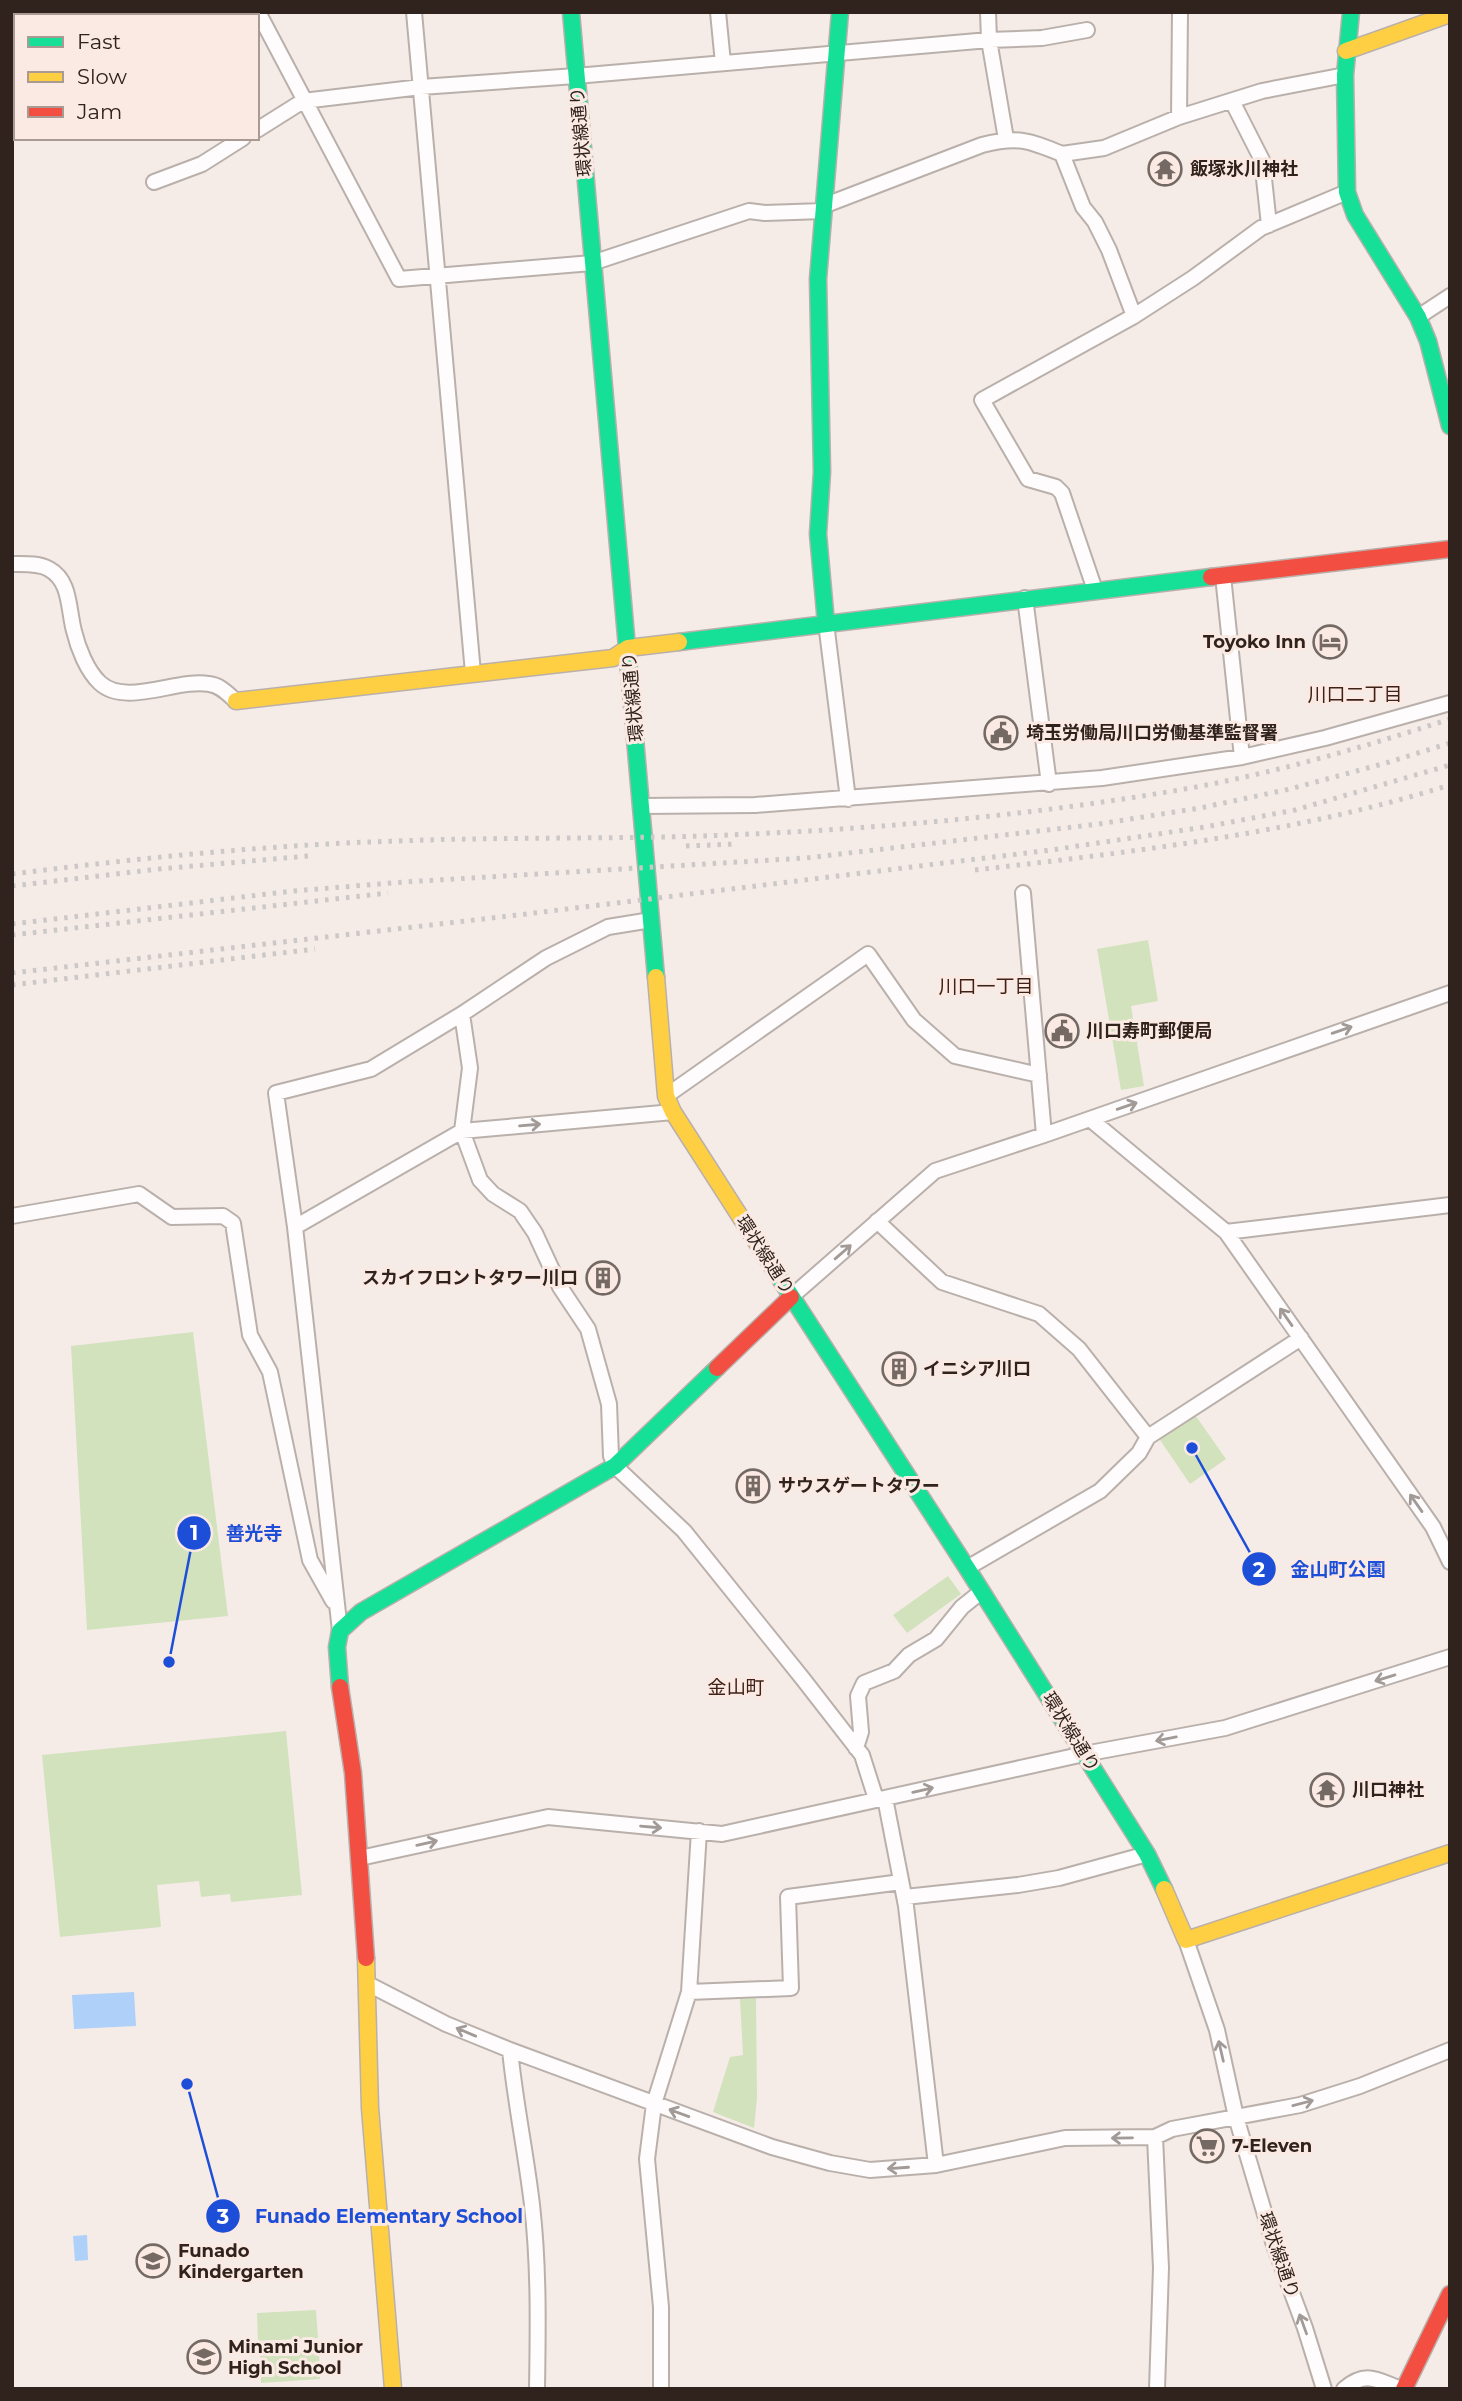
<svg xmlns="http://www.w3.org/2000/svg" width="1462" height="2401" viewBox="0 0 1462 2401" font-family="Montserrat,'Noto Sans JP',sans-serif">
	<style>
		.green { fill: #d2e2bd }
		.water { fill: #afd0f8 }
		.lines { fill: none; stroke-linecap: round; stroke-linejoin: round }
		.street-casing { stroke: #bab0ab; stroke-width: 18 }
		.fast-casing { stroke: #bab0ab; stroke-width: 19 }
		.slow-casing { stroke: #bab0ab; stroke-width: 19 }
		.jam-casing { stroke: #bab0ab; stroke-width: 19 }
		.street { stroke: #fefcfc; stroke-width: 14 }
		.fast { stroke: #16e098; stroke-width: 16 }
		.slow { stroke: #ffcf43; stroke-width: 16 }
		.jam { stroke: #f24e42; stroke-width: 16 }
		.rail { stroke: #cbc8c7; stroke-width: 5; stroke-dasharray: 3.5 7; stroke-linecap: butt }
		.oneway { stroke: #a19a97 }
		.labels { text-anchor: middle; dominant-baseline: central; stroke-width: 6; stroke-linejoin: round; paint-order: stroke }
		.street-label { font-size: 18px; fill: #30221c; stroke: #faeae3 }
		.poi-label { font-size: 18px; font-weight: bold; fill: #30221c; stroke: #faeae3; text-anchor: start }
		.neighbourhood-label { font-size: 19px; fill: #3f2215; stroke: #faeae3 }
		.leader { fill: none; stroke: #1d4ed8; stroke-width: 2.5 }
		.callout-dot { fill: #1d4ed8; stroke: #faeae3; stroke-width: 2.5 }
		.mark-label { font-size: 21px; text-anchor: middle; font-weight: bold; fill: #fff }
		.callout-label { font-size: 19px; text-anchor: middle; font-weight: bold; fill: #1d4ed8; stroke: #faeae3; stroke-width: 6; stroke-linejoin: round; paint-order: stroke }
	</style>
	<rect width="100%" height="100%" fill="#f5ece8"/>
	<path class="green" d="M1148 940 1158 1001 1131 1006 1144 1086 1121 1090 1097 949Z
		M193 1332 228 1616 87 1630 71 1346Z
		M1193 1412 1226 1459 1190 1484 1158 1437Z
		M948 1576 961 1594 907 1633 893 1615Z
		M286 1731 302 1895 231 1902 230 1894 201 1897 199 1881 157 1885 161 1927 60 1937 42 1755Z
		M756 1998 757 2098 754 2128 713 2112 730 2057 743 2055 740 1999Z
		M316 2310 318 2338 258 2341 257 2313Z
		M319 2351 320 2379 261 2383 260 2355Z"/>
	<path class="water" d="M134 1992 136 2026 74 2029 72 1995Z
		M87 2235 88 2260 75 2261 73 2236Z"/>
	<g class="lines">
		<defs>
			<path id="street" d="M258 12 399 279 592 263 749 211 765 213 823 211
				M414 12 473 673
				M718 12 723 63
				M988 12 989 40 1006 139
				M1232 101 1262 160 1269 225
				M1179 117 1180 12
				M257 130 303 101 421 87 576 76 989 40 1042 38 1087 30
				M1062 154 1104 148 1179 117 1262 91 1345 75
				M154 182 202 164 243 138
				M823 206 982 145C1018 136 1028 140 1062 154L1083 207 1095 222 1109 250 1134 316
				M1418 317 1450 296
				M12 564C24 564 39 563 49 569 71 581 68 609 74 631 78 648 87 671 100 683 126 707 178 678 209 684 220 685 228 694 236 701
				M1223 576 1242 757
				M1095 590 1062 493 1056 487 1028 479 982 400 1134 316 1193 278 1261 228 1347 192
				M1025 598 1049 784
				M826 623 848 799
				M642 806 755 805 1102 778 1242 757 1325 738 1450 703
				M1023 893 1044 1135
				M651 920 608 927 546 958 462 1014 470 1068 462 1131 480 1180 493 1194 520 1211 535 1233 560 1287 588 1329 609 1404 611 1456 615 1466 684 1531 803 1679 862 1755 876 1799
				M666 1096 868 954 914 1020 955 1056 1039 1075
				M1090 1119 1226 1232 1433 1527 1450 1562
				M12 1216 139 1194 172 1217 223 1216 233 1223 250 1335 270 1372 310 1560 333 1601
				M877 1221 942 1282 1039 1314 1079 1349 1148 1437
				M295 1227 462 1131 673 1112
				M1226 1232 1450 1205
				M791 1297 935 1171 1044 1135 1450 993
				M967 1568 1100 1491 1139 1453 1148 1437 1301 1338
				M340 1631 295 1227 276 1093 371 1069 462 1014
				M856 1748 861 1732 858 1696 864 1683 894 1671 909 1655 936 1639 962 1607 982 1591
				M885 1798 906 1906 936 2165
				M360 1858 548 1817 722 1834 1084 1754 1225 1728 1450 1657
				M905 1897 1018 1885 1059 1878 1147 1854
				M1186 1940 1217 2030 1236 2117 1274 2245 1305 2328 1324 2389
				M368 1984 446 2024 510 2050 772 2147 830 2163 870 2170 936 2165 1065 2138 1155 2137 1172 2129 1300 2105 1360 2086 1450 2050
				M689 1992 791 1988 788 1897 901 1882
				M510 2050C515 2102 526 2153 532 2205 539 2266 538 2328 537 2389
				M1155 2137 1161 2268 1157 2389
				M661 2389V2307L647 2159 654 2104 689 1992 699 1831
				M1344 2389C1366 2370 1377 2380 1401 2389"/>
			<path id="fast" d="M571 12 656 977
				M1351 12 1345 75 1347 192 1355 215 1418 317 1428 341 1450 426
				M826 623 818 534 822 472 818 279 840 12
				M679 642 1211 577
				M777 1274 967 1568 1147 1854 1164 1889
				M340 1687 337 1647 340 1631 361 1612 615 1466 717 1368"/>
			<path id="slow" d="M1346 51 1450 14
				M236 701 613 658 628 648 679 642
				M656 977 666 1096 673 1112 777 1274
				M1164 1889 1186 1940 1450 1853
				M366 1958 370 2108 393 2389"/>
			<path id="jam" d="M1211 577 1450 549
				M717 1368 791 1297
				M340 1687 353 1773 366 1958
				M1404 2389 1450 2294"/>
		</defs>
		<use href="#street" class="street-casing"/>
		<use href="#fast" class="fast-casing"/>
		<use href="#slow" class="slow-casing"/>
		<use href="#jam" class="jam-casing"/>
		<use href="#street" class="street"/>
		<use href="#fast" class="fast"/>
		<use href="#slow" class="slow"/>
		<use href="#jam" class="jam"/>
		<path class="rail" d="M686 846 735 844
			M975 870C1134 852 1297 833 1450 785
			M12 874C140 858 268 845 397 841 499 837 601 839 703 836 868 830 1034 816 1196 787 1282 771 1367 746 1450 719
			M12 886 159 869 308 856
			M12 924 293 891 404 882 806 858 1099 824 1200 808 1290 789 1386 763 1450 743
			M12 935 388 893
			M12 973 518 915 1051 850 1205 827 1295 810 1450 765
			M12 985 315 949"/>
	</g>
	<defs><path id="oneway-shaft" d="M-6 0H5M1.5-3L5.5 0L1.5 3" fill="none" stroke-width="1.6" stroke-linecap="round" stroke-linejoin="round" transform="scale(1.75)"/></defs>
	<g class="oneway">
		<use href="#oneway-shaft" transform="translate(1342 1030) rotate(-19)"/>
		<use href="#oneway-shaft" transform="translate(1127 1106) rotate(-19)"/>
		<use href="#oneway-shaft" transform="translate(530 1125) rotate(-5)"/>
		<use href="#oneway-shaft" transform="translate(843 1252) rotate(-41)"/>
		<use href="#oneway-shaft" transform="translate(1286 1317) rotate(-125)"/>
		<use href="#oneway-shaft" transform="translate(1416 1503) rotate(-125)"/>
		<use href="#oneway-shaft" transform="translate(1385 1678) rotate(163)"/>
		<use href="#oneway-shaft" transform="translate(1166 1739) rotate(169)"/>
		<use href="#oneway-shaft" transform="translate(923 1790) rotate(-13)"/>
		<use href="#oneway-shaft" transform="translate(651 1827) rotate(5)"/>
		<use href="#oneway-shaft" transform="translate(427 1843) rotate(-13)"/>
		<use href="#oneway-shaft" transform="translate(466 2032) rotate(-157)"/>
		<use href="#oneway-shaft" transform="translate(1221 2051) rotate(-103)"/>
		<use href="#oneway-shaft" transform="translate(1303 2103) rotate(-15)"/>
		<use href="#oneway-shaft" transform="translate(679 2113) rotate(-160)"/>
		<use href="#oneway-shaft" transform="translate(1122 2138) rotate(179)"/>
		<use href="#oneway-shaft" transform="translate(898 2168) rotate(176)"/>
		<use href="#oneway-shaft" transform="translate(1303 2324) rotate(-110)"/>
	</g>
	<defs>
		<symbol id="temple-ring" viewBox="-11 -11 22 22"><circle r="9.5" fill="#faeae3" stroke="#756963" stroke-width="1.5"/><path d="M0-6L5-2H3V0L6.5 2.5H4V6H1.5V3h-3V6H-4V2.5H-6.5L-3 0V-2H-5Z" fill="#756963"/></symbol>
		<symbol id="hotel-ring" viewBox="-11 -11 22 22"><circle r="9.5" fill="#faeae3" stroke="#756963" stroke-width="1.5"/><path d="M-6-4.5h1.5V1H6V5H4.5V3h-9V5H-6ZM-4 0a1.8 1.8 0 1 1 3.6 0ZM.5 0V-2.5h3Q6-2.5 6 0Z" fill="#756963"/></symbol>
		<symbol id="civic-ring" viewBox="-11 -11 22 22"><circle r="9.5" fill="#faeae3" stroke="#756963" stroke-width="1.5"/><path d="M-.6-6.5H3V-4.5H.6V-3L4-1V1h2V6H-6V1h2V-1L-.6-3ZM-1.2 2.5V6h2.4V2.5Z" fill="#756963"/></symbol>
		<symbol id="building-ring" viewBox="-11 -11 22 22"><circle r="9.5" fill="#faeae3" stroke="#756963" stroke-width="1.5"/><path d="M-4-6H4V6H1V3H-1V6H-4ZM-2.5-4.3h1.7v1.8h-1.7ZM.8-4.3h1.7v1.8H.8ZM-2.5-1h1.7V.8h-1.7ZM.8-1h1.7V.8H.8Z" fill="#756963"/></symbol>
		<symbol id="supermarket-ring" viewBox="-11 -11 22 22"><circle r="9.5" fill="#faeae3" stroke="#756963" stroke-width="1.5"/><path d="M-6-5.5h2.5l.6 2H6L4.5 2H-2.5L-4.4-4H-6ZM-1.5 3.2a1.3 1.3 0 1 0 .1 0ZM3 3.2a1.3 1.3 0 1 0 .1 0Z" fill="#756963"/></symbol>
		<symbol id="school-ring" viewBox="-11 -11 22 22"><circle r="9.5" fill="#faeae3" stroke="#756963" stroke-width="1.5"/><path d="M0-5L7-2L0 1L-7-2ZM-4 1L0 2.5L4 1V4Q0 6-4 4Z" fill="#756963"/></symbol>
	</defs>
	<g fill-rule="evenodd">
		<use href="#temple-ring" x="1146" y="150" width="38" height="38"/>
		<use href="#hotel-ring" x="1311" y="623" width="38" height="38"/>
		<use href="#civic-ring" x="982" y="714" width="38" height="38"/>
		<use href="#civic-ring" x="1043" y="1012" width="38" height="38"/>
		<use href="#building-ring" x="584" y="1259" width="38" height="38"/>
		<use href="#building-ring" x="880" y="1350" width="38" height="38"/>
		<use href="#building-ring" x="734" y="1467" width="38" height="38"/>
		<use href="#temple-ring" x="1308" y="1771" width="38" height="38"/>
		<use href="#supermarket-ring" x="1188" y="2127" width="38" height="38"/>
		<use href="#school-ring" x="134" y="2242" width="38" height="38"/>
		<use href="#school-ring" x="185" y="2338" width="38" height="38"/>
	</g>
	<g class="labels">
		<g class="street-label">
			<text transform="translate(581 132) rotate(-95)">環状線通り</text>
			<text transform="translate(633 697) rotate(-95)">環状線通り</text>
			<text transform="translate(765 1255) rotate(57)">環状線通り</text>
			<text transform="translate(1071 1732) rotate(58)">環状線通り</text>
			<text transform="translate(1279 2255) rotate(71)">環状線通り</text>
		</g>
		<g class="poi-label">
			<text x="1190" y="169">飯塚氷川神社</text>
			<text x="1306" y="642" text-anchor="end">Toyoko Inn</text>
			<text x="1026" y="733">埼玉労働局川口労働基準監督署</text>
			<text x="1086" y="1031">川口寿町郵便局</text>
			<text x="578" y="1278" text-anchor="end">スカイフロントタワー川口</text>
			<text x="923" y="1369">イニシア川口</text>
			<text x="778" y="1486">サウスゲートタワー</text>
			<text x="1352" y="1790">川口神社</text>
			<text x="1232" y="2146">7-Eleven</text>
			<text x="178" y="2251">Funado<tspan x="178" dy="21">Kindergarten</tspan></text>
			<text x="228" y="2347">Minami Junior<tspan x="228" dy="21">High School</tspan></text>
		</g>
		<g class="neighbourhood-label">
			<text x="1355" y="694">川口二丁目</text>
			<text x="986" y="986">川口一丁目</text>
			<text x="736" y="1687">金山町</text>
		</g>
	</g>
	<path class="leader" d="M169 1662L194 1533M1192 1448L1259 1569M187 2084L223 2216"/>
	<g class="callout-dot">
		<circle cx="169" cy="1662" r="7"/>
		<circle cx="1192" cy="1448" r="7"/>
		<circle cx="187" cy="2084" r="7"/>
		<circle cx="194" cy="1533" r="18"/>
		<circle cx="1259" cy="1569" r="18"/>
		<circle cx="223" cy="2216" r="18"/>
	</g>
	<g class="mark-label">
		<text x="194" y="1540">1</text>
		<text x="1259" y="1577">2</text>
		<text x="223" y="2224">3</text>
	</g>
	<g class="callout-label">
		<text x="254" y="1540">善光寺</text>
		<text x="1338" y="1576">金山町公園</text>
		<text x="389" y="2223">Funado Elementary School</text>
	</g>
	<rect width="1462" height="2401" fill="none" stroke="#30221c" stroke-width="28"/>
	<rect x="14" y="14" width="245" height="126" fill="#faeae3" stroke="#a99a93" stroke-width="2"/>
	<rect x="28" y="37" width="35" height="10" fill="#16e098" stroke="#a99a93" stroke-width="2"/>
	<text x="77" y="49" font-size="21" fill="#30221c">Fast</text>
	<rect x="28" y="72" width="35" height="10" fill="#ffcf43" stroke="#a99a93" stroke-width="2"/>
	<text x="77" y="84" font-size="21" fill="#30221c">Slow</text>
	<rect x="28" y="107" width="35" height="10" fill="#f24e42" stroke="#a99a93" stroke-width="2"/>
	<text x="77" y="119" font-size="21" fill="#30221c">Jam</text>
</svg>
